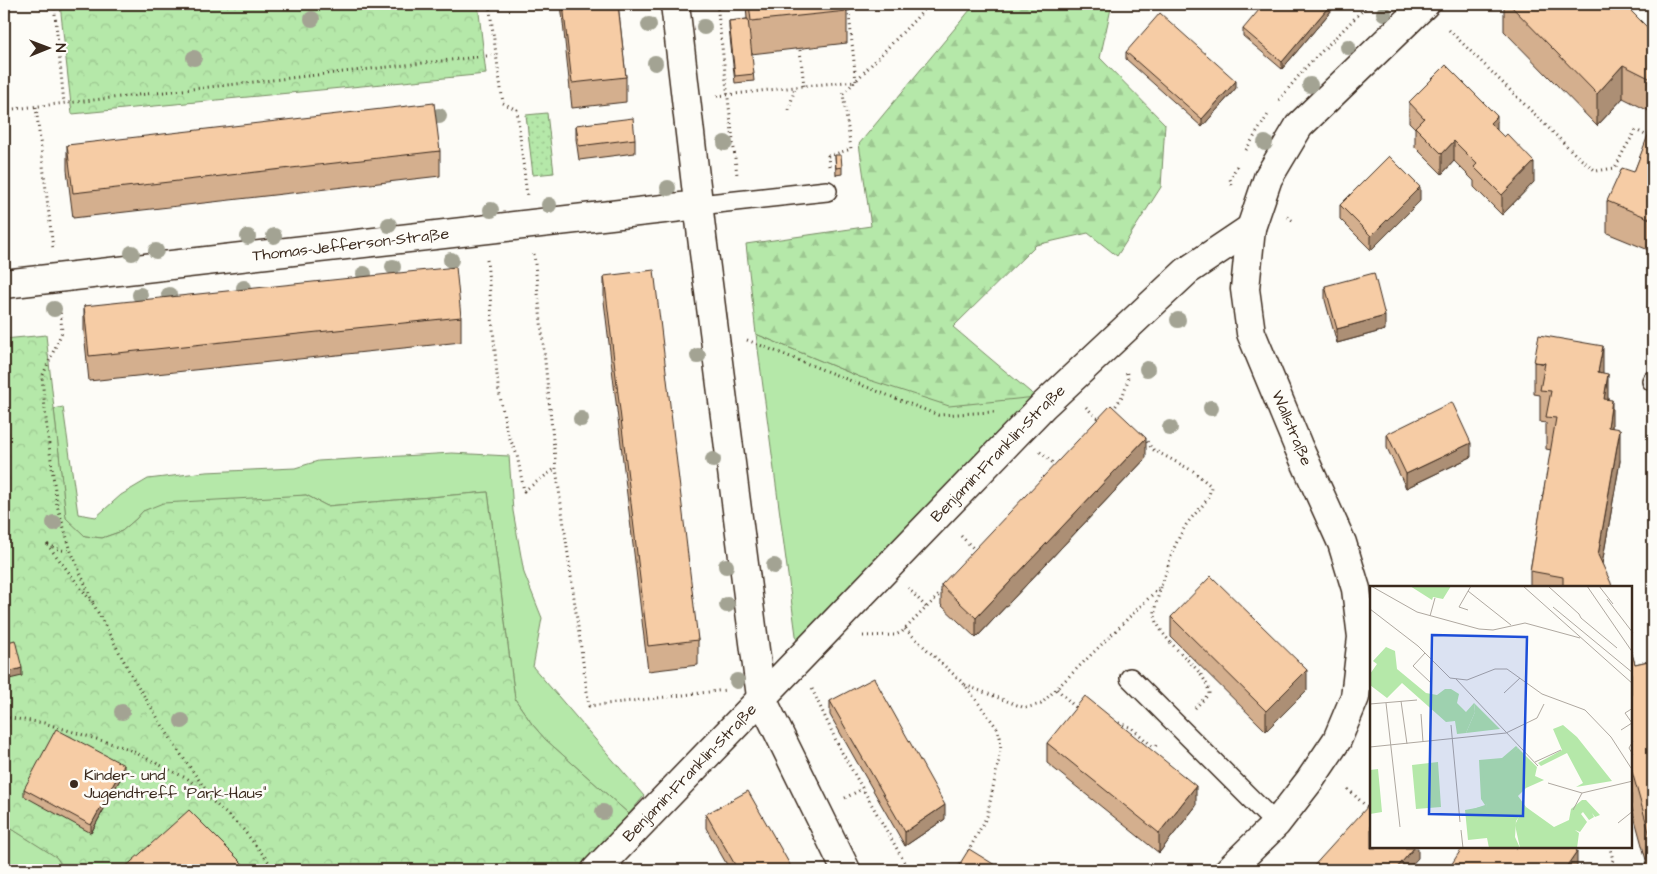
<svg xmlns="http://www.w3.org/2000/svg" width="1657" height="874" viewBox="0 0 1657 874" font-family="'Architects Daughter',sans-serif">
	<style>
		.grass { fill: #b5e8a9; stroke: #788964 }
		.forest { fill: url(#forest-firs); stroke: #788964 }
		.park { fill: url(#park-crowns); stroke: #788964 }
		.garden { fill: url(#garden-dots); stroke: #788964 }
		.lines { fill: none; stroke-linecap: round; stroke-linejoin: round }
		.lane-casing { stroke: #3b2a1e; stroke-width: 22 }
		.street-casing { stroke: #3b2a1e; stroke-width: 31 }
		.secondary-casing { stroke: #3b2a1e; stroke-width: 31 }
		.path { stroke: #3b2a1e; stroke-width: 3; stroke-dasharray: 1 4; stroke-linecap: butt }
		.lane { stroke: #fdfcf7; stroke-width: 19 }
		.street { stroke: #fdfcf7; stroke-width: 28 }
		.secondary { stroke: #fdfcf7; stroke-width: 28 }
		.tree { fill: #a3a393 }
		.wall { fill: #d4af8e; stroke: #3b2a1e }
		.shaded-wall { fill: #ac8f74; stroke: #3b2a1e }
		.building { fill: #f6cca5; stroke: #3b2a1e }
		.poi-dot { fill: #3b2a1e; stroke: #fdfcf7; stroke-width: 2 }
		.labels { text-anchor: middle; dominant-baseline: central; stroke-width: 5; stroke-linejoin: round; paint-order: stroke }
		.street-label { font-size: 16px; fill: #3b2a1e; stroke: #fdfcf7 }
		.poi-label { font-size: 16px; fill: #3b2a1e; stroke: #fdfcf7; text-anchor: start }
		.inset-road { fill: none; stroke: #afa8a0; stroke-width: 1 }
		.view { fill: #1d4ed8; fill-opacity: 0.15; stroke: #1d4ed8; stroke-width: 2.5 }
		.inset-edge { fill: none; stroke: #3b2a1e; stroke-width: 2.5 }
	</style>
	<defs>
		<pattern id="forest-firs" width="22" height="20" patternUnits="userSpaceOnUse" patternTransform="scale(1.25)"><rect width="22" height="20" fill="#b5e8a9"/><path d="M5 1l3.5 6h-7zM16 11l3.5 6h-7z" fill="#9dc791"/></pattern>
		<pattern id="park-crowns" width="20" height="18" patternUnits="userSpaceOnUse" patternTransform="scale(1.25)"><rect width="20" height="18" fill="#b5e8a9"/><path d="M2 6a3 3 0 1 1 6 0M12 15a3 3 0 1 1 6 0" fill="none" stroke="#9dc791"/></pattern>
		<pattern id="garden-dots" width="8" height="8" patternUnits="userSpaceOnUse" patternTransform="scale(1.25)"><rect width="8" height="8" fill="#b5e8a9"/><path d="M2 2h.1M6 6h.1" fill="none" stroke="#9dc791" stroke-width="1.8" stroke-linecap="round"/></pattern>
	</defs>
	<rect width="100%" height="100%" fill="#fdfcf7"/>
	<filter id="ink" filterUnits="userSpaceOnUse"><feTurbulence type="fractalNoise" baseFrequency=".02" numOctaves="2"/><feDisplacementMap in="SourceGraphic" scale="10" xChannelSelector="R" yChannelSelector="G"/><feConvolveMatrix kernelMatrix="1 2 1 2 8 2 1 2 1" color-interpolation-filters="sRGB"/></filter>
	<g filter="url(#ink)">
		<path class="grass" d="M756 334 860 377 1036 397 797 643Z
			M63 407 78 514 96 517 121 495 148 479 206 472 295 468 318 461 452 453 509 456 513 511 524 573 542 618 533 667 644 796 629 814 545 739 532 724 515 699 488 492 327 506 306 495 143 511 136 519 122 531 102 538 85 536 66 519 54 409Z
			M4 824 57 857 65 870H4Z"/>
		<path class="forest" d="M975 4H1112L1100 58 1165 124 1161 187 1117 256 1088 233 1036 245 953 327 1036 397 949 406 860 377 756 334 746 244 871 226 859 144Z"/>
		<path class="park" d="M60 4H478L486 74 72 114Z
			M46 335 66 518 85 536 102 538 122 531 136 519 143 511 163 503 306 495 327 506 488 492 515 699 532 724 545 739 629 814 576 870H65L56 857 4 824V339Z"/>
		<path class="garden" d="M547 113 554 173 533 175 526 115Z"/>
		<g class="lines">
			<defs>
				<path id="lane" d="M699 205 827 191
					M1652 381H1653
					M1130 678 1276 824"/>
				<g id="street">
					<path d="M675 4 702 237 761 697 846 870"/>
					<path id="s1" d="M4 284 699 205"/>
					<path id="s2" d="M596 870 1043 406 1187 271 1251 228"/>
				</g>
				<path id="secondary" d="M1229 870 1276 824 1310 780 1337 740 1355 697 1362 637 1356 589 1342 543 1298 446 1251 333 1245 289 1251 228 1268 178 1299 126 1425 4"/>
			</defs>
			<use href="#lane" class="lane-casing"/>
			<use href="#street" class="street-casing"/>
			<use href="#secondary" class="secondary-casing"/>
			<path class="path" d="M54 4 64 103
				M489 4 503 103 517 110 527 196
				M717 4 737 175
				M1449 30 1577 156 1596 171 1615 168 1624 150 1636 130 1653 139
				M800 50 804 86
				M717 96 804 86 856 81 848 4
				M1279 100 1306 67 1369 4
				M36 107 53 248
				M4 110 495 55
				M789 110 795 87
				M1246 150 1269 113
				M829 166 828 156 851 149 843 94 930 4
				M1232 185 1230 179 1238 164
				M1287 217 1295 222
				M534 254 556 468 589 706 726 690
				M487 260 498 386 507 432 517 455 524 491 556 468
				M60 308 62 332 42 377 47 430 57 505 71 551 94 605
				M747 340 938 415 994 412
				M1086 407 1101 422
				M1113 410 1123 395 1128 380 1126 369
				M1040 452 1058 467
				M961 536 976 551
				M47 544 94 605 133 678 177 749 211 797
				M48 545 61 550 70 551
				M1161 587C1159 595 1154 606 1155 614 1158 644 1208 667 1209 694L1195 708
				M908 588 927 608
				M905 629 965 685 997 728 1000 737 1001 750 987 816 968 852
				M863 636 895 635 902 632 944 590
				M965 685 1025 708 1041 704 1161 586C1167 573 1169 559 1175 546 1178 539 1182 532 1186 525 1195 512 1210 502 1211 486L1193 471 1152 449 1144 437
				M812 689 840 749 909 870
				M1057 689 1078 710
				M4 717 44 723 126 748 188 779 242 828 275 870
				M1114 721 1132 728 1152 746H1155L1159 743
				M1348 789 1371 811
				M845 798 862 789
				M1608 870 1613 860 1610 848"/>
			<use href="#lane" class="lane"/>
			<use href="#street" class="street"/>
			<use href="#secondary" class="secondary"/>
		</g>
		<g class="tree">
			<circle cx="1384" cy="13" r="8"/>
			<circle cx="312" cy="19" r="8"/>
			<circle cx="649" cy="25" r="8"/>
			<circle cx="704" cy="27" r="8"/>
			<circle cx="1348" cy="47" r="8"/>
			<circle cx="194" cy="58" r="8"/>
			<circle cx="655" cy="63" r="8"/>
			<circle cx="1310" cy="85" r="8"/>
			<circle cx="439" cy="116" r="8"/>
			<circle cx="725" cy="143" r="8"/>
			<circle cx="1265" cy="143" r="8"/>
			<circle cx="668" cy="188" r="8"/>
			<circle cx="549" cy="205" r="8"/>
			<circle cx="491" cy="210" r="8"/>
			<circle cx="389" cy="225" r="8"/>
			<circle cx="274" cy="236" r="8"/>
			<circle cx="248" cy="237" r="8"/>
			<circle cx="156" cy="251" r="8"/>
			<circle cx="132" cy="253" r="8"/>
			<circle cx="451" cy="260" r="8"/>
			<circle cx="393" cy="267" r="8"/>
			<circle cx="364" cy="274" r="8"/>
			<circle cx="244" cy="288" r="8"/>
			<circle cx="140" cy="295" r="8"/>
			<circle cx="169" cy="295" r="8"/>
			<circle cx="54" cy="309" r="8"/>
			<circle cx="1178" cy="320" r="8"/>
			<circle cx="698" cy="356" r="8"/>
			<circle cx="1147" cy="369" r="8"/>
			<circle cx="1211" cy="408" r="8"/>
			<circle cx="581" cy="419" r="8"/>
			<circle cx="1170" cy="428" r="8"/>
			<circle cx="713" cy="460" r="8"/>
			<circle cx="54" cy="523" r="8"/>
			<circle cx="726" cy="566" r="8"/>
			<circle cx="774" cy="566" r="8"/>
			<circle cx="727" cy="605" r="8"/>
			<circle cx="737" cy="681" r="8"/>
			<circle cx="122" cy="712" r="8"/>
			<circle cx="182" cy="721" r="8"/>
			<circle cx="603" cy="812" r="8"/>
		</g>
		<path class="wall" d="M561 4H618L626 77V102L572 108Z
			M746 4H846L847 11V43L751 54 754 81 735 83 729 28V21L747 19Z
			M1337 4 1282 69 1243 36V29Z
			M1504 4H1624L1647 27 1653 16V113L1623 98 1597 126 1504 31Z
			M1126 52 1236 88 1202 127 1126 59Z
			M1409 102 1497 130 1534 182 1502 215 1474 187V181L1454 161 1442 174 1415 147V128L1409 122Z
			M576 125 635 139V153L579 160 576 139Z
			M1653 125V268L1651 267V251L1607 233V201L1634 172Z
			M67 145 440 151V176L73 218 67 170Z
			M835 155 842 167V174L836 175Z
			M4 189 7 216V230L4 231Z
			M1420 201 1371 250 1340 219V205Z
			M604 276 698 640V665L648 671 604 301Z
			M1325 286 1385 330 1337 343 1325 300Z
			M84 306 461 317V342L89 381 84 332Z
			M1534 362 1603 373 1608 399 1612 427 1620 461 1602 564 1612 588H1530V571L1551 450 1546 449V423L1540 422V395L1534 394Z
			M1387 434 1471 457 1406 488 1387 448Z
			M1146 458 976 638 941 605V585Z
			M1171 617 1307 690 1266 731 1171 637Z
			M1631 651 1635 664 1653 660V870L1646 860 1631 805Z
			M830 701 945 819 905 846 830 715Z
			M1047 743 1196 806 1159 853 1047 763Z
			M124 772 91 833 24 796V789Z
			M706 814 793 870H730L706 828Z"/>
		<path class="shaded-wall" d="M1331 4H1337L1282 69V62Z
			M1623 65V98L1597 126V94Z
			M1236 81V88L1202 127V119Z
			M1497 116V136L1490 123Z
			M1454 141V161L1442 174V154Z
			M1534 162V182L1502 215V195Z
			M1420 187V201L1371 250V236Z
			M1385 316V330L1337 343V329Z
			M1603 346V379L1598 372Z
			M1608 374V406L1604 399Z
			M1612 400V432L1608 427Z
			M1620 429V461L1598 587V555Z
			M1146 438V458L976 638V618Z
			M1471 443V457L1406 488V474Z
			M22 668V676L5 680V673Z
			M1307 670V690L1266 731V711Z
			M124 765V772L91 833V825Z
			M1196 786V806L1159 853V833Z
			M945 805V819L905 846V832Z
			M1414 848H1418V858L1407 870H1395Z
			M1577 851V870H1564Z"/>
		<path class="building" d="M563 4H618L626 77 572 83Z
			M749 4H846L847 11 751 21Z
			M1264 4H1331L1282 62 1243 29Z
			M1509 4H1624L1647 27 1653 16V80L1623 65 1597 94Z
			M1160 13 1236 81 1202 119 1126 52Z
			M748 19 754 74 735 76 729 21Z
			M1446 65 1497 116 1490 123 1504 137 1507 134 1534 162 1502 195 1474 167 1477 164 1454 141 1442 154 1415 127 1424 118 1409 102Z
			M434 103 440 151 73 193 67 145Z
			M633 118 635 139 579 146 576 125Z
			M1653 125V220L1607 201 1622 168 1634 172 1650 130Z
			M835 155H841L842 167 836 168Z
			M1389 156 1420 187 1371 236 1340 205Z
			M4 189 7 216 4 217Z
			M456 267 461 317 89 356 84 306Z
			M654 270 698 640 648 646 604 276Z
			M1374 273 1385 316 1337 329 1325 286Z
			M1539 335 1603 346 1598 372 1608 374 1604 399 1612 400 1608 427 1620 429 1598 555 1611 583 1612 588H1564L1563 585V577L1530 571 1556 418 1546 417 1551 391 1540 390 1545 363 1534 362Z
			M1452 402 1471 443 1406 474 1387 434Z
			M1111 405 1146 438 976 618 941 585Z
			M1211 576 1307 670 1266 711 1171 617Z
			M15 640 22 668 5 673 4 669V643Z
			M1631 651 1635 664 1653 660V870H1644L1651 839 1631 768Z
			M874 678 945 805 905 832 830 701Z
			M1085 696 1196 786 1159 833 1047 743Z
			M56 729 124 765 91 825 24 789Z
			M748 791 793 870H738L706 814Z
			M1370 804H1371V848H1414L1395 870H1310Z
			M189 810 249 870H122Z
			M1462 848H1576L1577 851 1564 870H1448Z
			M969 849 1003 870H956Z"/>
	</g>
	<circle class="poi-dot" cx="74" cy="784" r="5"/>
	<g class="labels">
		<g class="street-label">
			<text stroke="none"><textPath href="#s1" startOffset="349">Thomas-Jefferson-Straße</textPath></text>
			<text transform="translate(1292 428) rotate(67)">Wallstraße</text>
			<text stroke="none"><textPath href="#s2" startOffset="579">Benjamin-Franklin-Straße</textPath></text>
			<text stroke="none"><textPath href="#s2" startOffset="135">Benjamin-Franklin-Straße</textPath></text>
		</g>
		<g class="poi-label">
			<text x="84" y="775">Kinder- und<tspan x="84" dy="18">Jugendtreff "Park-Haus"</tspan></text>
		</g>
	</g>
	<g transform="translate(1370 586)">
		<rect width="262" height="262" fill="#fdfcf7"/>
		<path d="M40 0H81L73 13 63 11 62 14ZM104 117 130 143 96 147 105 126ZM193 139 207 151 242 195 206 201 213 197 197 167 171 180 168 177 192 164 183 143ZM146 160 148 162 140 171 114 194 117 220 115 222 103 223 115 219 111 213 109 174 132 172ZM212 214H216L230 229 225 231 222 227 224 231 219 234 213 226 211 228 217 236 210 246 205 244 209 247 207 262H150L145 239 152 224 156 221 184 241 199 234 201 223Z" fill="#b5e8a9"/>
		<path d="M16 61 25 65 27 83 56 107 67 109 75 103H81L89 108 87 117 96 126 104 117 105 126 96 147 87 148 85 135 76 136 32 97 17 112 0 99V88L7 78 3 75Z" fill="#b5e8a9"/>
		<path d="M148 162 167 181 165 190 174 194 156 202 148 210 156 221 146 235 145 251 150 262H119L117 252 98 254 95 224 117 220 114 212 113 177 135 174ZM68 176 71 221 46 223 42 179ZM8 183 12 226 0 228V184Z" fill="#b5e8a9"/>
		<path class="inset-road" d="M1 0 47 26 109 43 123 44 155 37 210 52M153 0 263 98M178 0 209 28 211 32 247 62M217 0 263 67M229 0 243 18M98 5 141 39M237 13 263 47M183 21 263 87M0 23 48 60 80 92 97 94 125 83H137L172 108 215 124 241 151 263 185M98 24 89 21 101 0M60 30 65 12M55 67 43 80 61 97M86 93 168 180M134 107 150 92M31 115 37 158M16 117 30 241M0 118 47 114M51 128 53 156M81 139 90 236M251 144 262 137 255 127 263 122M263 155 259 162 263 169M0 161 136 147 167 132 174 118M165 176 191 164M178 197 212 207 263 195M203 224 212 207M248 237 263 225M91 244 93 262"/>
		<path class="view" d="M62 49 157 51 153 230 59 228Z"/>
		<rect width="262" height="262" class="inset-edge"/>
	</g>
	<rect width="1657" height="874" fill="none" stroke="#fdfcf7" stroke-width="20"/>
	<rect x="10" y="10" width="1637" height="854" fill="none" stroke="#3b2a1e" stroke-width="2" filter="url(#ink)"/>
	<g transform="translate(48 48) rotate(89)" stroke="#fdfcf7" stroke-width="4" paint-order="stroke">
	<path d="M0-4L9 19L0 12L-9 19Z" fill="#3b2a1e"/>
	<text y="-8" font-size="14" font-weight="bold" text-anchor="middle" fill="#3b2a1e">N</text>
	</g>
</svg>
